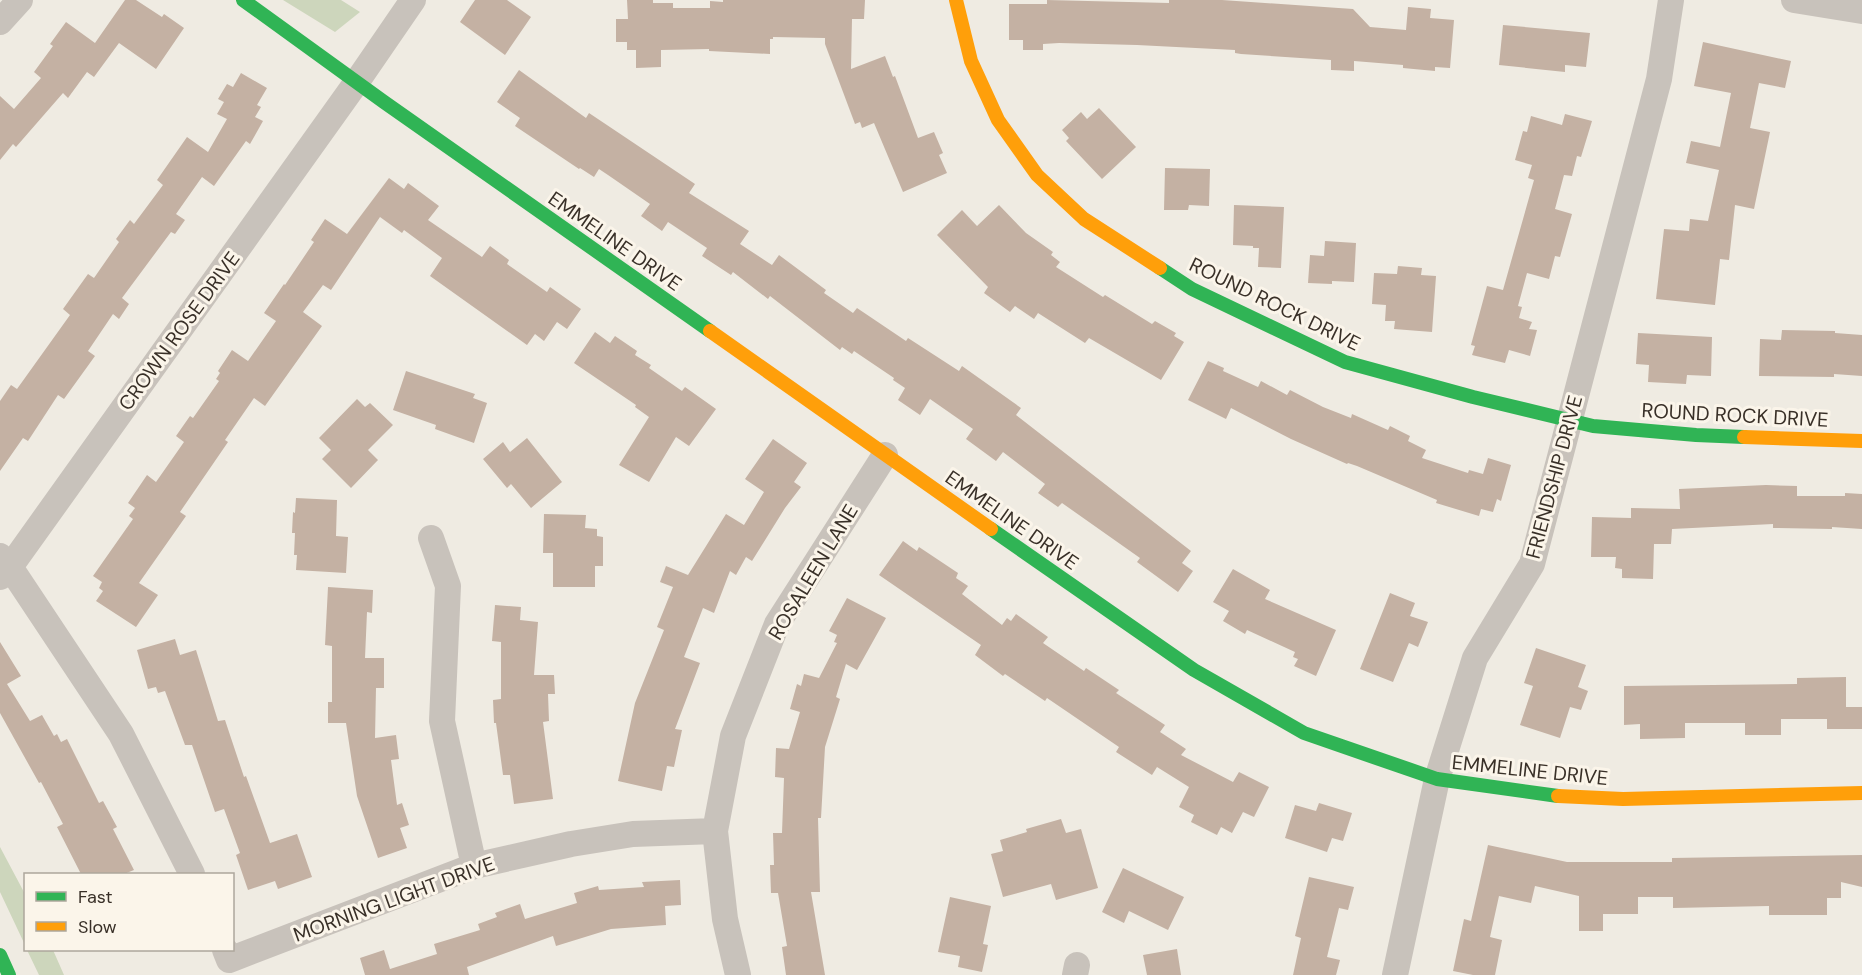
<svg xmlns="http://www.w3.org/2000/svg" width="1862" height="975" viewBox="0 0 1862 975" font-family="'DM Sans',sans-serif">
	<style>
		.green { fill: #cdd6bc }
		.building { fill: #c4b1a3 }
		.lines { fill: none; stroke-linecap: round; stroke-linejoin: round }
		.street { stroke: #c8c2bb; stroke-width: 26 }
		.fast { stroke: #30b455; stroke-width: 14 }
		.slow { stroke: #ff9f0a; stroke-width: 14 }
		.labels { text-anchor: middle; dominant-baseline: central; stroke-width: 6; stroke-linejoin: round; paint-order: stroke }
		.street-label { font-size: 20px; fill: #393028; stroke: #fbf5ea }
	</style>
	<rect width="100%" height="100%" fill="#efebe2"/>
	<path class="green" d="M283 0H341L360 12 335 32Z
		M0 847 25 894V945L0 892Z
		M27 950H53L64 975H39Z"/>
	<path class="building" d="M125 0H136L162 17 164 14 184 28 156 69 119 43 94 77 87 72 68 98 63 93 16 147 13 144 0 160V96L14 109 41 78 34 72 53 46 50 44 66 22 95 43Z
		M475 0H507L531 17 505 55 460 22Z
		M627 0H653V3H673V8H710V1L723 2V0H865L864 19H852L851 69 885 56 893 77 895 76 918 138 934 132 943 153 939 155 947 173 903 192 874 123 862 128 860 122 855 124 825 44V38L773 37V39H770V54L709 51V49L661 50V67L636 68V50H627V42H616V19H628Z
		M1047 0 1169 3V0H1222L1353 9 1370 27 1406 30 1408 7 1431 9 1430 18 1454 20 1450 68 1435 67V71L1403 68V65L1354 61V71L1331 70V60L1241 54 1235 53V50L1137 45 1059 43 1043 44V50H1023V40H1009V4H1047Z
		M1503 25 1590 33 1586 67 1565 65V72L1499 65Z
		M1703 42 1791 61 1785 88 1759 83 1750 128 1770 132 1754 209 1735 205 1729 260 1720 259 1715 305 1656 299 1664 229 1689 231 1690 219 1708 221 1719 170 1686 163 1691 141 1720 147 1731 93 1694 86Z
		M519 70 586 118 589 113 695 184 689 193 749 231 740 244 772 265 779 255 826 290 824 293 853 313 857 308 906 341 908 338 959 371 962 366 1021 408 1016 415 1191 551 1182 563 1193 571 1178 592 1137 562 1140 558 1062 503 1058 507 1038 493 1045 484 1003 452 996 461 966 439 973 429 930 399 920 415 898 400 905 388 893 380 894 378 854 351 852 354 842 347 840 350 770 296 768 299 733 272 731 275 702 256 707 248 668 222 662 231 641 216 650 204 608 175 599 169 594 177 580 168 579 169 515 126 520 118 497 102Z
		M241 73 267 88 257 105 261 107 255 117 263 121 250 144 246 141 214 186 202 177 176 214 185 220 175 234 171 232 122 298 129 304 119 319 113 314 88 351 95 356 64 399 58 395 28 441 23 438 0 471V401L11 385 17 389 70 315 63 309 88 274 94 278 119 242 116 239 130 220 134 224 163 185 157 180 187 137 208 152 227 119 217 114 224 102 218 99 227 84 233 87Z
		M1099 108 1136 147 1102 179 1066 141 1069 138 1062 130 1081 112 1087 119Z
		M1565 114 1592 121 1581 157 1577 156 1572 176 1564 175 1555 209 1572 214 1560 257 1555 256 1549 279 1527 273 1518 306 1522 307 1519 318 1532 322 1529 329 1537 330 1530 356 1509 350 1505 363 1472 355 1475 346 1471 345 1487 286 1503 290 1534 180 1528 178 1532 165 1515 160 1523 131 1527 132 1531 116 1562 125Z
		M1165 168 1210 169 1209 206 1189 205 1188 210H1164Z
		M389 178 404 189 408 183 439 206 428 220 482 257 490 246 509 260 507 264 547 292 550 287 581 309 567 329 557 322 544 341 535 334 527 345 430 276 442 258 404 230 402 233 380 217 331 290 323 285 303 312 322 326 265 406 254 398 225 440 228 442 180 512 186 516 139 583 158 595 136 627 96 601 103 591 99 588 102 582 93 576 133 519 129 516 135 508 128 503 147 475 156 482 184 442 176 436 190 416 193 418 219 381 216 379 220 373 218 371 232 350 248 361 276 321 264 313 284 284 285 285 314 242 311 240 325 219 347 234Z
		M999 205 1026 233 1053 252 1051 255 1060 262 1056 267 1103 297 1105 295 1152 324 1155 321 1176 333 1174 336 1184 342 1161 380 1089 338 1085 343 1038 313 1034 319 1015 306 1010 312 984 293 988 287 937 235 962 210 977 226Z
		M1234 205 1284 207 1281 268 1258 267 1259 248H1253V246L1233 245Z
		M1325 241 1356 243 1354 282 1332 281V284L1308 283 1310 255 1324 256Z
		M1398 266 1422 268 1421 275 1436 276 1432 332 1394 329 1395 321H1385L1386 305 1372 304 1374 273 1397 274Z
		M1782 330 1835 331V333L1862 335V376L1834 374V377L1759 376 1760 339 1781 340Z
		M595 332 610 343 615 336 637 351 635 355 651 365 649 368 682 391 685 387 716 409 689 446 676 437 649 482 619 465 649 417 635 407 636 405 574 363Z
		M1638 333 1712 337 1711 376 1687 375 1686 384 1648 382 1649 365 1636 364Z
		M1208 361 1224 368 1223 371 1258 387 1261 381 1287 395 1290 390 1323 407 1351 418 1352 414 1388 430 1390 426 1410 436 1408 441 1426 450 1422 458 1468 473 1469 470 1483 474 1488 458 1511 465 1501 501 1497 499 1493 512 1481 509 1479 516 1436 503 1437 500 1357 466 1348 463 1347 464 1291 439 1231 408 1226 419 1188 400Z
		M406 371 475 394 473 398 487 403 474 443 435 429 436 425 393 410Z
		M357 399 365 407 370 403 393 425 368 450 378 460 351 488 322 459 331 450 319 438Z
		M527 438 562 482 531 508 511 484 507 488 483 459 503 442 510 452Z
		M773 439 807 463 794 482 801 487 785 508 752 561 746 557 736 575 730 571 714 613 703 608 684 657 700 663 675 729 682 730 674 767 667 766 662 791 618 781 635 703 664 630 657 627 673 587 660 582 666 566 688 575 726 514 744 525 764 492 745 479Z
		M1766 485 1797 486V496H1845V493L1862 494V529L1832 527V529L1773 528V524L1672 529 1671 544H1654L1653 579 1622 578V569L1615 568 1616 557H1591L1592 517 1631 518V508L1680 509 1679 489Z
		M296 498 337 500 336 536 348 537 346 573 296 570 297 555H294L295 533H292L293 512 295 513Z
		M544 514 586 515 585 528 597 529V536L603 537V566H595V587H553V553H543Z
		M903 541 917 551 919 547 958 573 956 578 968 586 962 594 1002 625 1007 618 1011 621 1016 614 1048 637 1043 643 1084 671 1086 668 1119 690 1116 693 1165 725 1160 732 1186 749 1181 755 1233 782 1239 772 1269 787 1254 817 1243 812 1232 833 1221 827 1217 835 1191 822 1194 815 1179 807 1189 787 1157 767 1152 775 1116 752 1119 747 1047 698 1045 701 1005 674 1003 676 975 655 981 645 879 575Z
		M1233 569 1270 590 1265 599 1336 630 1316 676 1294 666 1298 659 1293 657 1295 652 1247 630 1245 634 1223 621 1229 611 1213 602Z
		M328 587 373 590 372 613 367 612 365 658H384V688H376L375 738 396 735 399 759 391 760 397 805 402 803 409 825 400 828 407 848 378 858 357 796 346 723H328V702H332V646L325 645Z
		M1390 593 1415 603 1410 616 1428 622 1418 647 1409 643 1393 682 1360 669Z
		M847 598 886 618 857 670 846 664 836 697 840 699 825 747 821 818H818L820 892H811L825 975H786L782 947 787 946 778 893H771L770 865H774L773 833H782L784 778 775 777 776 748 789 749 800 712 790 709 797 684 801 686 804 674 819 678 837 643 834 642 837 635 829 631Z
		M495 605 521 607 520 620 538 622 534 675H554L555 694H548L549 721 543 722 553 799 514 804 510 775H503L496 723H494L493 700 501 699V642L492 641Z
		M175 639 180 655 196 650 218 721 225 720 244 777 246 776 270 843 297 834 312 877 278 889 275 881 248 890 236 855 240 853 224 809 215 812 192 745H185L165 691 158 693 156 687 148 689 137 650Z
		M0 642 21 676 7 684 30 721 42 715 54 736 57 734 61 742 67 739 99 803 103 801 117 827 113 829 134 870 124 874H81L57 827 63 824 41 782 39 783 0 713Z
		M1536 648 1586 665 1578 687 1588 691 1581 710 1570 707 1560 738 1520 725 1533 686 1524 683Z
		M1846 677V707H1862V729H1827V719H1781V735H1745V723H1685V738L1640 739V724L1624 725V686L1797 684V678Z
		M1319 803 1352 813 1343 841 1332 838 1327 852 1285 838 1295 805 1316 811Z
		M1061 819 1066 833 1081 829 1098 888 1056 900 1051 884 1003 897 991 854 1003 851 1000 840 1027 832 1026 829Z
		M1488 845 1567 862H1672V858L1862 855V887L1841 882V898H1827V915H1769V906L1673 908V897H1638V914H1603V931H1579V896L1535 886 1531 903 1499 896 1490 937 1502 940 1495 975H1473L1453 971 1464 919 1471 921Z
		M1123 868 1184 897 1168 930 1129 911 1124 923 1102 912Z
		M1309 877 1354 887 1348 910 1339 908 1327 957 1340 960 1336 975H1293L1301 938 1295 936Z
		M680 880 681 905 665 906 666 925 611 929 556 946 553 936 467 967 469 975H365L360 958 384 950 390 969 437 954 434 944 480 930 478 924 497 917 495 913 520 904 525 919 577 903 574 893 598 886 599 890 644 887 642 882Z
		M950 897 991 906 983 944 988 945 982 972 958 967 960 956 938 952Z
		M1177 949 1181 975H1147L1143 955Z"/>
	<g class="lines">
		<path class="street" d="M1794 0 1862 11
			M0 22 20 0
			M431 538 448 586 442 721 474 866
			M0 556 10 567 121 734 192 874
			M0 577 10 567 356 83 413 0
			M225 950 229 960 474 866 571 844 633 834 715 831
			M738 975 725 919 715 831 733 736 777 624 885 455
			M1075 975 1077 965
			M1395 975 1437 779 1475 658 1532 564 1659 79 1671 0"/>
		<path class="fast" d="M243 0 384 102 710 331
			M1160 268 1192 289 1345 362 1473 397 1593 426 1696 435 1744 437
			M991 529 1194 670 1304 733 1437 779 1558 796
			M0 955 9 975"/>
		<path class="slow" d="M956 0 971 61 998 120 1037 175 1084 219 1160 268
			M710 331 991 529
			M1744 437 1862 441
			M1558 796 1623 799 1862 793"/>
	</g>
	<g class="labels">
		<g class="street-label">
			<text transform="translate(615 241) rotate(35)">EMMELINE DRIVE</text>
			<text transform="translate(1275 304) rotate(26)">ROUND ROCK DRIVE</text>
			<text transform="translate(179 331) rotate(-54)">CROWN ROSE DRIVE</text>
			<text transform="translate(1735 415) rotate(3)">ROUND ROCK DRIVE</text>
			<text transform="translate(1554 477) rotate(-75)">FRIENDSHIP DRIVE</text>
			<text transform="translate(1012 520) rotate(35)">EMMELINE DRIVE</text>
			<text transform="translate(813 572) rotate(-59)">ROSALEEN LANE</text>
			<text transform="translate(1530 770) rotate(6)">EMMELINE DRIVE</text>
			<text transform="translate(394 899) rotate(-20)">MORNING LIGHT DRIVE</text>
		</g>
	</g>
	<rect x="24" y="873" width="210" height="78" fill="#fbf5ea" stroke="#ada69c" stroke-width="1.5"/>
	<rect x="36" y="892" width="30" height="9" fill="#30b455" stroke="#ada69c" stroke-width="1.5"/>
	<text x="78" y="903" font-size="18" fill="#393028">Fast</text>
	<rect x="36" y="922" width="30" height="9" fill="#ff9f0a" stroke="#ada69c" stroke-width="1.5"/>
	<text x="78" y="933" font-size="18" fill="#393028">Slow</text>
</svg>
